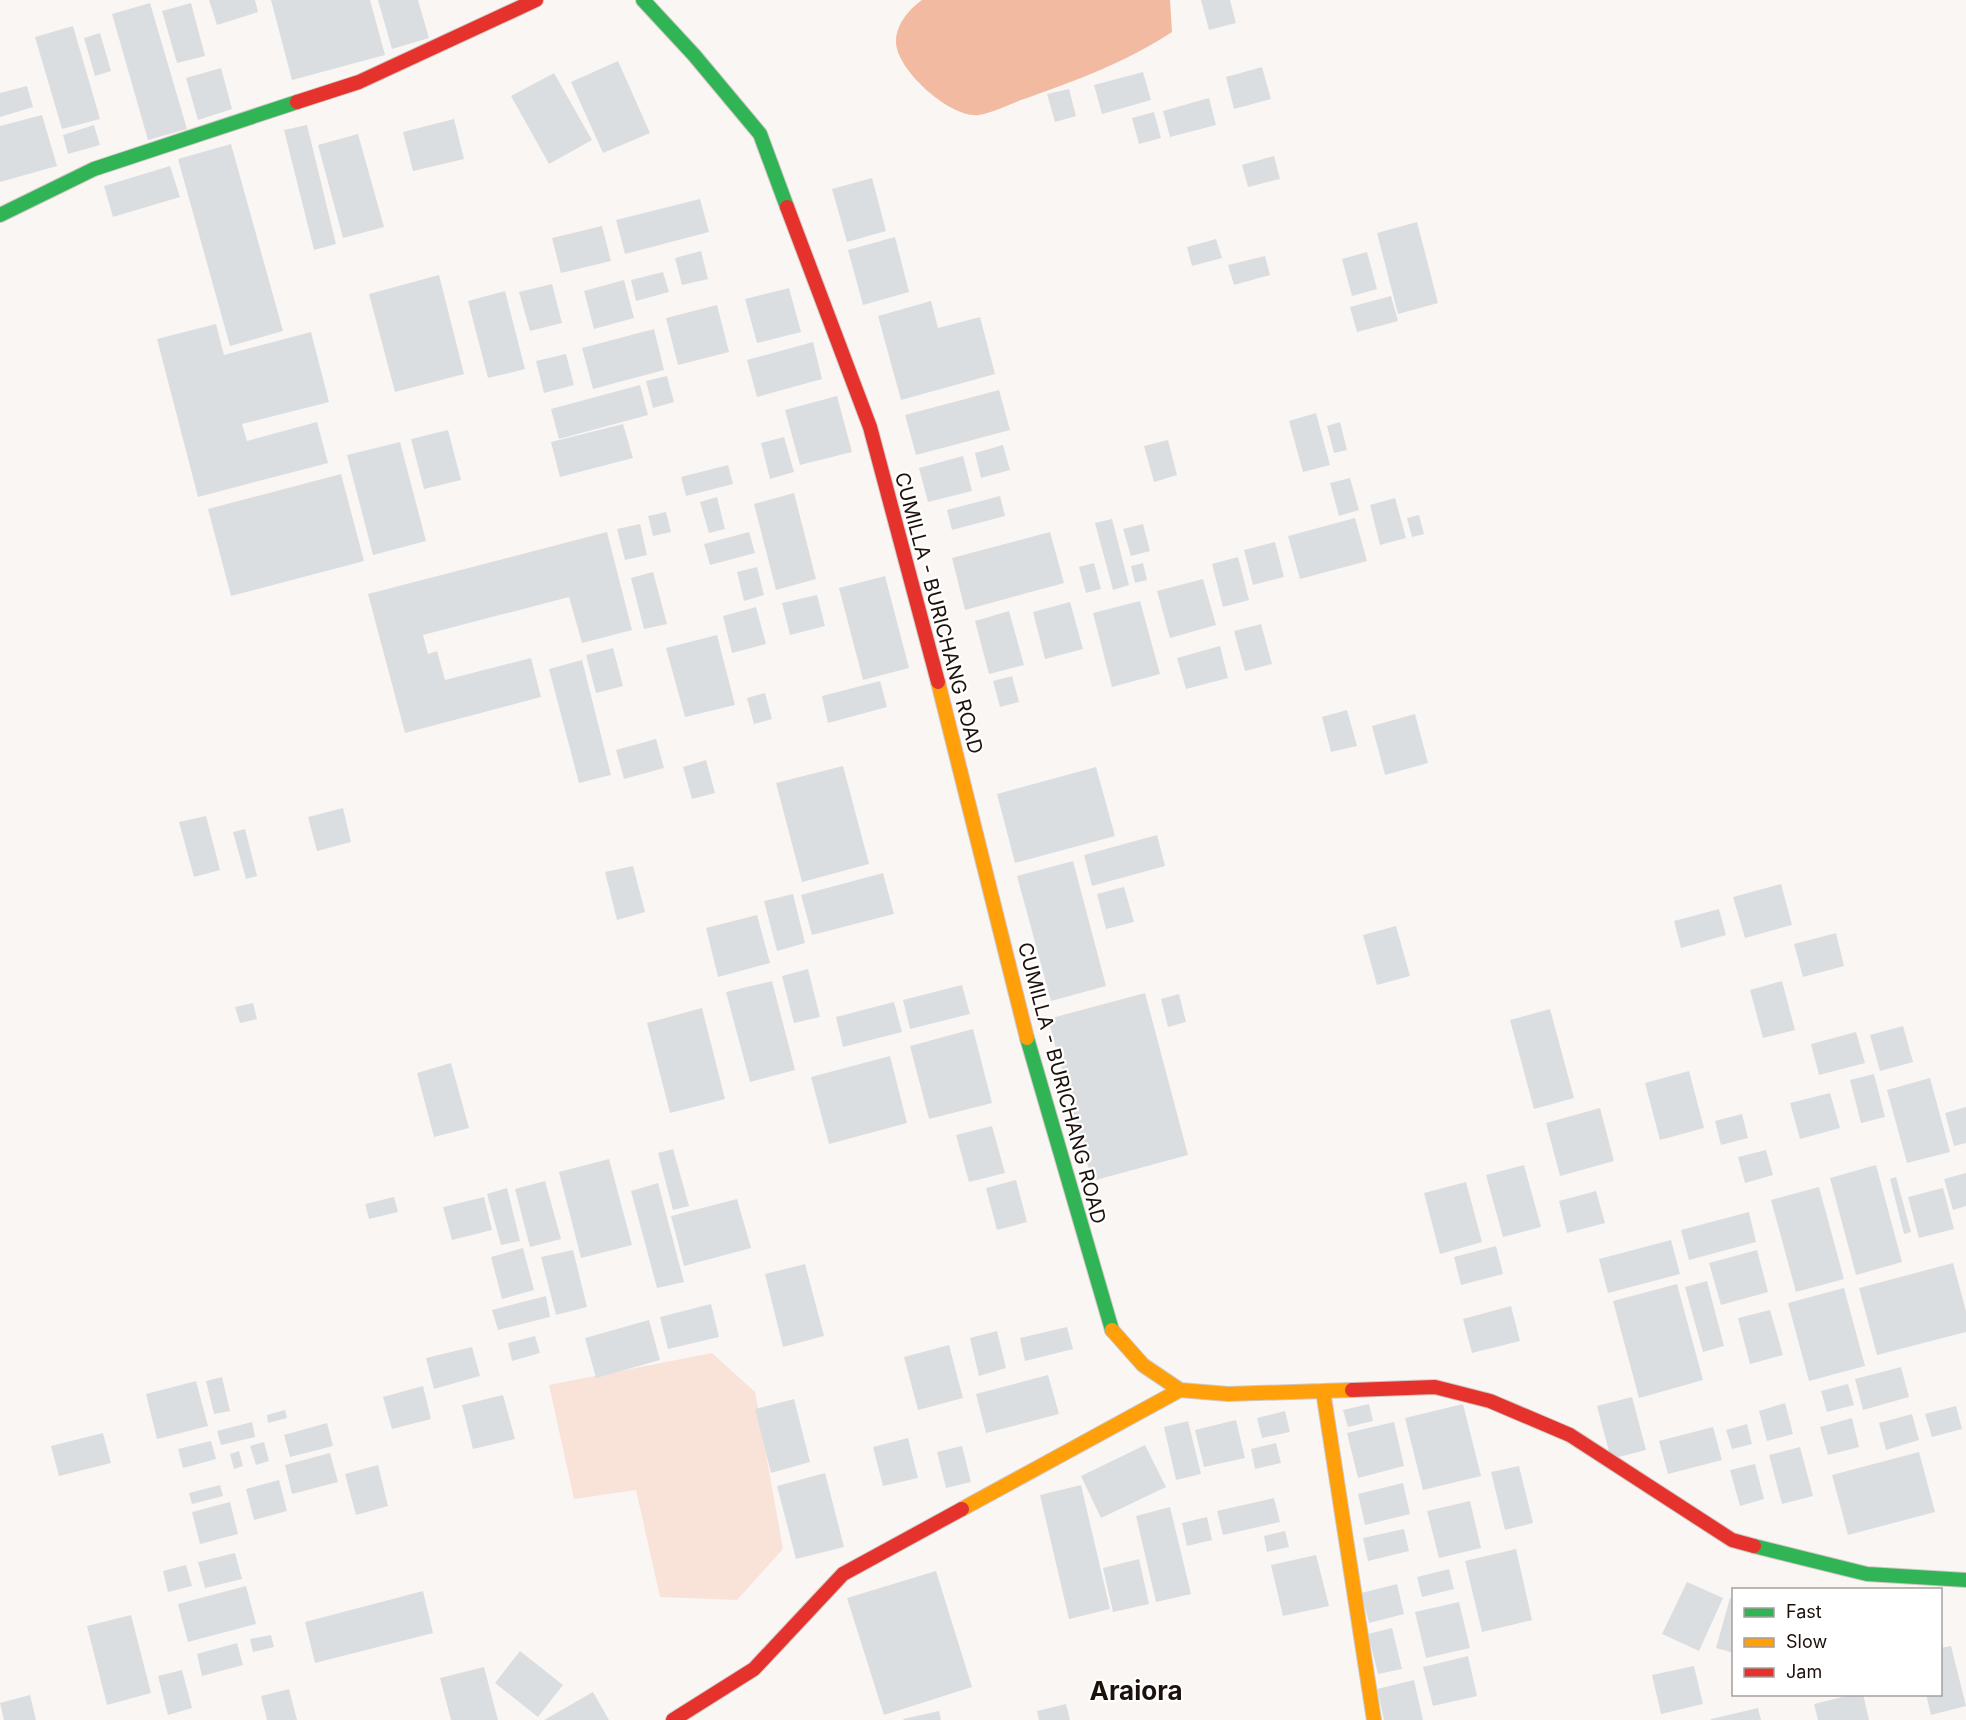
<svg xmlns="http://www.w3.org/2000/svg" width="1966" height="1720" viewBox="0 0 1966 1720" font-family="Inter,sans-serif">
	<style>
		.green { fill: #f9e3d8 }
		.water { fill: #f2baa1 }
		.building { fill: #dbdee1 }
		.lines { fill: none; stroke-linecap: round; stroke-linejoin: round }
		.fast-casing { stroke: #d0c8c5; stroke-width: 16 }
		.slow-casing { stroke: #d0c8c5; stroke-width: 16 }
		.jam-casing { stroke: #d0c8c5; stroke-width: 16 }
		.fast { stroke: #30b455; stroke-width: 14 }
		.slow { stroke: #ff9f0a; stroke-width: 14 }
		.jam { stroke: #e5322d; stroke-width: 14 }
		.labels { text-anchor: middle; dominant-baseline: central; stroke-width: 4.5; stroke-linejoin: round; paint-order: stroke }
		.street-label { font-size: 20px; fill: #1d110c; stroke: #fff }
		.district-label { font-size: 26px; font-weight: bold; fill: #1d110c; stroke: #fff }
	</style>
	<rect width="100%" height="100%" fill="#faf6f4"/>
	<path class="green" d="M712 1353 755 1392 783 1549 737 1600 660 1597 636 1490 574 1499 549 1385Z"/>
	<path class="water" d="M922 0H1170L1172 32C1124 63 1080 79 1027 98 1011 103 995 112 979 115 951 119 895 69 896 41 896 25 909 9 922 0Z"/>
	<path class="building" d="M209 0H255L258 12 217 25Z
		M271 0H370L385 55 292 80Z
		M378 0H418L429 38 392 49Z
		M1201 0H1230L1236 23 1209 30Z
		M150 3 187 129 148 140 112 14Z
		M191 3 205 56 177 63 162 11Z
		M73 26 100 119 62 129 35 37Z
		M100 33 111 71 95 76 84 38Z
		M618 61 650 133 603 153 571 82Z
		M1262 67 1271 99 1234 109 1226 77Z
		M221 68 232 109 198 120 186 78Z
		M1143 72 1151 100 1102 114 1094 85Z
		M554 73 592 140 549 164 511 96Z
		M27 86 33 107 0 117V93Z
		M1069 89 1076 116 1055 122 1047 94Z
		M1209 98 1216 125 1170 137 1163 111Z
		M1154 112 1161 138 1139 144 1132 118Z
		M42 115 57 166 0 182V126Z
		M454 119 464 159 413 171 403 132Z
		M94 125 100 145 68 154 63 135Z
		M307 125 336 244 314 250 284 130Z
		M358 134 384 227 343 238 318 145Z
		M231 144 283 331 230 346 178 159Z
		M1274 156 1280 179 1248 187 1242 165Z
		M170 166 180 197 113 217 104 186Z
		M872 178 886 231 847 242 832 189Z
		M700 199 709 232 625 254 616 220Z
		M1417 222 1438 303 1398 314 1377 233Z
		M602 226 611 261 561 273 552 238Z
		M895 237 909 292 863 305 848 250Z
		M1216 239 1222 258 1192 266 1187 247Z
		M701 251 708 279 682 285 675 258Z
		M1367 252 1377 289 1352 296 1342 259Z
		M1265 256 1270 275 1234 285 1228 265Z
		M663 272 669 292 636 301 631 280Z
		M439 275 464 374 395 392 369 294Z
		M624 280 634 318 594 329 584 291Z
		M552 284 562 323 530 331 519 292Z
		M789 288 801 332 757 343 745 299Z
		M505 291 525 369 488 378 468 301Z
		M1391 296 1398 321 1357 332 1350 307Z
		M931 301 938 328 980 317 995 374 901 400 878 316Z
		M717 305 729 352 678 365 666 318Z
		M216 324 224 355 311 332 329 402 242 424 247 441 317 422 328 463 198 497 157 339Z
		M654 329 664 370 593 389 582 348Z
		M813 342 822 379 757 397 747 360Z
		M566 354 574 385 544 393 536 361Z
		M667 376 674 402 653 408 646 381Z
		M640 385 648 415 559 439 551 409Z
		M999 390 1010 430 916 455 905 415Z
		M837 396 852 452 800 465 785 410Z
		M1316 413 1330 465 1303 472 1289 421Z
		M1340 422 1347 450 1334 453 1327 426Z
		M623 424 633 458 560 477 551 442Z
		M448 430 461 480 424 489 411 439Z
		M784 437 794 472 770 479 761 443Z
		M1168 440 1177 475 1154 482 1144 446Z
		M400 442 426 541 373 555 347 455Z
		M1003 445 1010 470 981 478 975 453Z
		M963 456 972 491 928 502 919 468Z
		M728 465 733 484 686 496 681 477Z
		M341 474 364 561 231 596 208 509Z
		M1350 478 1359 510 1339 516 1330 483Z
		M794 493 816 579 776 590 754 504Z
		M1000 496 1005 516 952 530 947 510Z
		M717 497 725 529 709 533 700 502Z
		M1395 498 1406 538 1380 545 1370 505Z
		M666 512 671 532 653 536 648 516Z
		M1419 515 1424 534 1412 537 1407 518Z
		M1355 518 1367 561 1300 579 1288 536Z
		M1112 519 1129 585 1113 590 1095 523Z
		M640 524 647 555 625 560 617 529Z
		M1143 524 1150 551 1131 556 1123 529Z
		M607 532 632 630 582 643 569 597 423 635 428 654 437 651 445 680 531 658 541 697 405 733 368 594Z
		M749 532 755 553 710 565 704 544Z
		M1050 532 1064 583 965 610 952 558Z
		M1275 542 1284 577 1253 585 1244 550Z
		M1238 557 1249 600 1223 607 1212 564Z
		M1094 563 1101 589 1086 593 1079 567Z
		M1143 563 1147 580 1135 583 1131 566Z
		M757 567 764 595 744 601 737 572Z
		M653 572 667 624 644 629 631 578Z
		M885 576 909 668 863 680 839 588Z
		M1203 579 1216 625 1170 638 1157 591Z
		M817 595 825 626 790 635 782 603Z
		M1140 601 1160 674 1112 687 1093 613Z
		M1070 602 1083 649 1045 659 1033 612Z
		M756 607 766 644 732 653 723 616Z
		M1009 611 1024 665 989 674 975 621Z
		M1261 624 1272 664 1245 671 1234 631Z
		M717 635 735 705 685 717 666 648Z
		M1220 646 1228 678 1186 689 1177 658Z
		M613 648 623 686 596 693 586 655Z
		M582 660 611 775 579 783 549 669Z
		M1012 676 1019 702 1000 707 993 681Z
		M880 681 887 707 828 723 822 696Z
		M765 693 772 719 754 724 747 698Z
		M1347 710 1357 746 1331 752 1322 717Z
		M1415 714 1428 763 1385 775 1372 726Z
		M656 739 664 768 624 779 616 750Z
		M706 760 715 793 692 799 683 767Z
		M843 766 869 864 802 882 776 783Z
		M1096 767 1115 836 1015 863 997 794Z
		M343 808 351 842 317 851 308 817Z
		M206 816 220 870 194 877 179 822Z
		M245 829 257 876 246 879 233 832Z
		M1157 835 1165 866 1092 886 1084 855Z
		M1073 861 1106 986 1051 1001 1017 876Z
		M633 866 645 912 617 920 605 872Z
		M883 873 894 914 812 935 801 895Z
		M1781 884 1792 925 1745 938 1733 897Z
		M1124 887 1134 922 1106 929 1097 894Z
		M793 894 805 943 777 951 764 901Z
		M1719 909 1726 935 1681 948 1674 921Z
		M757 915 770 963 718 977 706 928Z
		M1396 926 1410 976 1377 985 1363 935Z
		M1836 933 1844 966 1803 977 1794 944Z
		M808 969 820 1017 794 1023 782 976Z
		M772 981 795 1070 750 1082 726 992Z
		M1782 981 1795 1030 1763 1038 1750 990Z
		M962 985 970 1014 910 1029 903 1000Z
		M1145 993 1188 1155 1092 1181 1048 1019Z
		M1179 994 1186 1022 1168 1027 1161 999Z
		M894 1002 902 1032 843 1047 836 1017Z
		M253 1003 257 1019 240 1023 235 1007Z
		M702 1008 725 1099 670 1113 647 1023Z
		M1550 1009 1574 1098 1534 1109 1510 1020Z
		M1903 1026 1913 1062 1880 1071 1870 1035Z
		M973 1029 992 1103 929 1119 910 1046Z
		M1856 1032 1865 1063 1819 1075 1811 1044Z
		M890 1056 907 1123 829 1144 811 1077Z
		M451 1063 469 1128 434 1137 417 1073Z
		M1689 1071 1704 1128 1660 1140 1645 1083Z
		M1874 1074 1885 1117 1861 1123 1850 1080Z
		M1930 1078 1950 1152 1907 1163 1887 1090Z
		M1830 1093 1840 1128 1800 1139 1790 1103Z
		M1966 1107V1143L1954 1146 1945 1113Z
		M1600 1108 1614 1161 1560 1176 1546 1123Z
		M1742 1114 1748 1138 1721 1145 1715 1121Z
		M992 1126 1005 1173 969 1182 956 1135Z
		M673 1149 689 1206 673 1210 658 1153Z
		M1766 1150 1773 1175 1745 1183 1738 1157Z
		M609 1159 632 1245 581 1258 559 1172Z
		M1524 1165 1541 1227 1503 1237 1486 1175Z
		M1876 1165 1902 1262 1856 1275 1830 1178Z
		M1966 1173V1206L1953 1210 1944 1179Z
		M1896 1177 1911 1232 1904 1234 1890 1179Z
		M1016 1180 1027 1222 997 1230 986 1188Z
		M545 1181 561 1239 530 1247 515 1189Z
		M1466 1182 1482 1242 1440 1254 1424 1193Z
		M658 1183 684 1282 657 1288 631 1191Z
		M1819 1187 1844 1279 1796 1292 1771 1200Z
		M507 1188 520 1241 501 1245 487 1194Z
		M1943 1188 1954 1229 1919 1238 1908 1197Z
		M1596 1191 1605 1223 1567 1233 1559 1201Z
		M394 1197 398 1212 369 1219 365 1204Z
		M484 1197 492 1230 452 1240 443 1207Z
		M737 1199 751 1248 684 1266 671 1216Z
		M1749 1212 1756 1242 1689 1260 1681 1230Z
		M1671 1240 1680 1274 1608 1293 1599 1259Z
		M1496 1246 1503 1274 1461 1285 1454 1257Z
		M523 1248 534 1290 502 1299 491 1257Z
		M573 1250 587 1307 556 1315 541 1257Z
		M1757 1250 1768 1292 1721 1305 1709 1263Z
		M1953 1263 1966 1311V1332L1877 1355 1859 1288Z
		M805 1264 824 1336 783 1347 765 1274Z
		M1707 1281 1724 1346 1703 1352 1685 1287Z
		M1677 1284 1703 1380 1639 1398 1613 1301Z
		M1844 1288 1865 1366 1809 1381 1788 1303Z
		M546 1296 550 1317 498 1330 492 1310Z
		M711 1304 719 1337 668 1349 660 1317Z
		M1511 1306 1520 1341 1472 1353 1463 1319Z
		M1770 1310 1783 1355 1750 1364 1738 1318Z
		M649 1320 660 1360 596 1378 585 1338Z
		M1067 1327 1073 1349 1025 1361 1020 1338Z
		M997 1331 1006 1368 979 1376 970 1338Z
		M535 1336 540 1353 512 1361 508 1343Z
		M949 1345 963 1398 918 1410 904 1357Z
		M472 1347 480 1376 434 1389 426 1358Z
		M1901 1367 1909 1397 1863 1410 1855 1379Z
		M1048 1375 1059 1414 986 1433 976 1394Z
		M222 1377 230 1411 214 1414 206 1381Z
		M196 1381 208 1426 157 1439 146 1394Z
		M1848 1384 1854 1405 1827 1412 1821 1391Z
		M423 1386 431 1419 392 1429 383 1397Z
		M503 1395 515 1439 473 1449 462 1405Z
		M1632 1397 1646 1450 1611 1459 1597 1406Z
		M794 1399 810 1462 771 1473 755 1409Z
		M1785 1403 1793 1434 1767 1441 1759 1411Z
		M1369 1404 1373 1421 1348 1427 1343 1410Z
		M1463 1404 1481 1476 1423 1490 1405 1418Z
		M1956 1406 1962 1429 1932 1437 1925 1414Z
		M285 1410 287 1418 268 1423 267 1415Z
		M1285 1411 1290 1432 1262 1438 1257 1418Z
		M1912 1414 1919 1440 1886 1450 1879 1423Z
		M1852 1418 1859 1447 1828 1455 1820 1427Z
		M1236 1420 1245 1458 1204 1467 1195 1430Z
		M1188 1421 1201 1474 1176 1480 1164 1427Z
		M252 1422 255 1437 221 1445 217 1431Z
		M1394 1422 1404 1466 1358 1478 1347 1433Z
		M327 1423 333 1446 290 1457 284 1435Z
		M1747 1424 1752 1444 1732 1449 1726 1430Z
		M1713 1427 1722 1460 1668 1474 1659 1441Z
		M103 1433 111 1463 59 1476 51 1446Z
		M908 1438 918 1478 883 1486 873 1447Z
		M211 1441 216 1459 183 1468 178 1449Z
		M264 1442 269 1461 256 1465 250 1446Z
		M1276 1443 1281 1463 1255 1469 1251 1449Z
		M1145 1445 1166 1487 1101 1518 1081 1476Z
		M962 1446 971 1482 946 1488 937 1452Z
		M1800 1447 1813 1496 1782 1504 1769 1455Z
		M239 1451 243 1466 234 1469 230 1454Z
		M1919 1452 1935 1512 1848 1535 1832 1475Z
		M330 1453 338 1482 292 1494 285 1465Z
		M1755 1464 1764 1499 1740 1506 1730 1470Z
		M378 1465 388 1506 356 1515 345 1474Z
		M1519 1466 1533 1523 1505 1530 1491 1472Z
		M825 1473 844 1547 796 1559 777 1486Z
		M279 1480 287 1511 254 1520 246 1489Z
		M1403 1483 1410 1514 1365 1525 1358 1494Z
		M220 1485 223 1496 192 1504 189 1493Z
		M1081 1485 1110 1609 1069 1619 1040 1495Z
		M1274 1498 1280 1522 1223 1535 1217 1511Z
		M1470 1501 1481 1548 1439 1558 1427 1511Z
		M230 1502 238 1534 200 1544 192 1512Z
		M1170 1507 1191 1594 1156 1602 1136 1516Z
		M1207 1517 1212 1540 1187 1546 1182 1523Z
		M1404 1529 1409 1551 1368 1561 1363 1538Z
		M1285 1531 1289 1547 1267 1552 1264 1536Z
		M1516 1549 1532 1620 1482 1632 1465 1561Z
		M235 1553 242 1579 205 1588 198 1562Z
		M1316 1555 1329 1606 1283 1616 1271 1565Z
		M1139 1559 1149 1604 1113 1612 1103 1568Z
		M186 1565 192 1586 168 1592 163 1571Z
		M1449 1569 1454 1589 1422 1597 1417 1577Z
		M936 1571 972 1687 884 1715 847 1598Z
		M1687 1582 1723 1598 1699 1651 1662 1634Z
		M1397 1584 1404 1614 1369 1623 1361 1593Z
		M246 1586 256 1624 188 1642 178 1604Z
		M423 1591 433 1633 315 1663 305 1622Z
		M1730 1598 1734 1599V1653L1716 1648Z
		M1459 1602 1470 1648 1426 1658 1415 1612Z
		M131 1615 151 1693 107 1705 87 1626Z
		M1392 1628 1402 1669 1378 1674 1368 1634Z
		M271 1635 274 1647 253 1652 250 1639Z
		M237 1643 243 1665 202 1676 197 1654Z
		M1951 1646 1966 1706 1931 1715 1926 1694H1940V1648Z
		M520 1651 563 1685 538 1717 495 1683Z
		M1468 1656 1477 1696 1433 1706 1423 1667Z
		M1694 1666 1703 1704 1661 1714 1652 1675Z
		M484 1667 498 1720H451L440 1678Z
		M182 1670 192 1708 168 1715 158 1676Z
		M1414 1680 1423 1720H1384L1377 1689Z
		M289 1689 297 1720H267L261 1696Z
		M593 1692 609 1720H544Z
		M1855 1694H1863L1869 1720H1818L1814 1704Z
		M30 1695 36 1720H4L0 1703Z
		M1066 1704 1070 1720H1039L1037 1711Z
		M1758 1708 1761 1720H1711V1719Z
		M939 1711 941 1720H904L903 1719Z"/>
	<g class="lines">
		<defs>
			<path id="fast" d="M643 0 694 55 760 134 787 207
				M0 215 94 169 297 102
				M1027 1038 1112 1330
				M1754 1546 1867 1574 1966 1580"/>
			<path id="slow" d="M938 682 1027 1038
				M1112 1330 1143 1365 1180 1390 1228 1394 1352 1390
				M1323 1391 1374 1720
				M962 1509 1180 1390"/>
			<path id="jam" d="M297 102 359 82 536 0
				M787 207 870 427 938 682
				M1352 1390 1435 1387 1490 1401 1570 1435 1732 1540 1754 1546
				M673 1720 754 1669 843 1574 962 1509"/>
		</defs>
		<use href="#fast" class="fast-casing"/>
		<use href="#slow" class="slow-casing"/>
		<use href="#jam" class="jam-casing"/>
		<use href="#fast" class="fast"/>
		<use href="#slow" class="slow"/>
		<use href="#jam" class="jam"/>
	</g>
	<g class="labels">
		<g class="street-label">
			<text transform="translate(939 613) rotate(75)">CUMILLA - BURICHANG ROAD</text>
			<text transform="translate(1062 1083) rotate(75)">CUMILLA - BURICHANG ROAD</text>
		</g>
		<g class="district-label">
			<text x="1136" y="1690">Araiora</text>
		</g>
	</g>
	<rect x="1732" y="1588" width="210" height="108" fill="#ffffff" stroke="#a5a09e" stroke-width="1.5"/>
	<rect x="1744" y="1608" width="30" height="9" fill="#30b455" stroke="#a5a09e" stroke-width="1.5"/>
	<text x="1786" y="1618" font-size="18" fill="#1d110c">Fast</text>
	<rect x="1744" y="1638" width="30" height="9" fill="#ff9f0a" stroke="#a5a09e" stroke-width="1.5"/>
	<text x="1786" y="1648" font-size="18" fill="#1d110c">Slow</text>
	<rect x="1744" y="1668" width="30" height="9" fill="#e5322d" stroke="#a5a09e" stroke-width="1.5"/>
	<text x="1786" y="1678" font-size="18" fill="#1d110c">Jam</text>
</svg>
